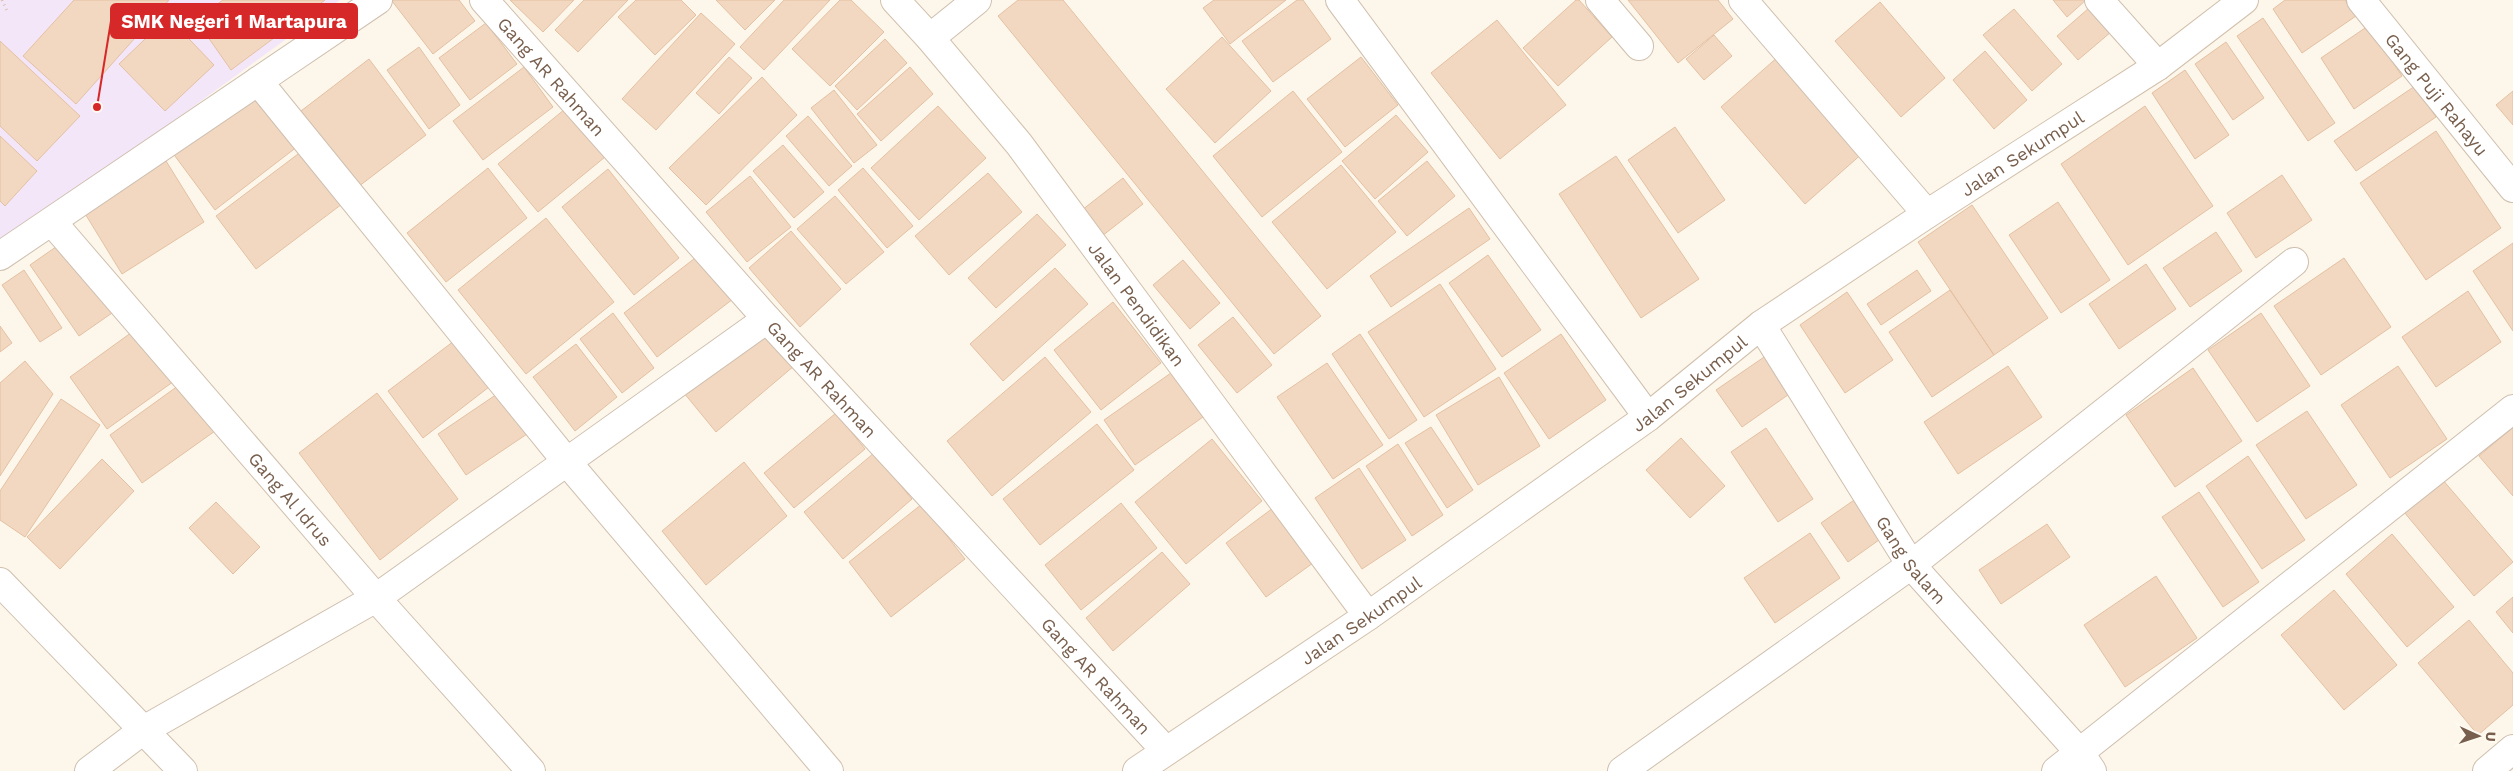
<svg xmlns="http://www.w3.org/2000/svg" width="2513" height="771" viewBox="0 0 2513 771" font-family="'Work Sans',sans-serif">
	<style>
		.education { fill: #f4e6f9 }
		.building { fill: #f2d8c1; stroke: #e4c0a2 }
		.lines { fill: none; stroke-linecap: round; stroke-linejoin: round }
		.street-casing { stroke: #cfbfaf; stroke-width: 30 }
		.secondary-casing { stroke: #d2c0ad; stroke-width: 30 }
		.path { stroke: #d7bca4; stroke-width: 3; stroke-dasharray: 1 4; stroke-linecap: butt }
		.street { stroke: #fff; stroke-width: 28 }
		.secondary { stroke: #fff; stroke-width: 28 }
		.labels { text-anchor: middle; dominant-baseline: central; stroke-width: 4.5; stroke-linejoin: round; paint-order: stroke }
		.street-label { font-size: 18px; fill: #785f4d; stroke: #fffaf0 }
		.leader { fill: none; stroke: #d62828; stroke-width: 2 }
		.callout-dot { fill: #d62828; stroke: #fffaf0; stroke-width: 2 }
		.callout { fill: #d62828; stroke: #d62828; stroke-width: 2 }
		.callout-label { font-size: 19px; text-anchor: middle; font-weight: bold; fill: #fff }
	</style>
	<rect width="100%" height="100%" fill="#fcf7ea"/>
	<path class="education" d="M0 0H340L22 231 0 243Z"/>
	<path class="building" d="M74 0H169L76 104 23 56Z
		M223 0H325L231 70 196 20Z
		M394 0H459L475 21 433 54 392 1Z
		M510 0H574L543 32Z
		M584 0H628L578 52 555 30Z
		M636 0H681L696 15 655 55 618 17Z
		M716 0H775L745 30Z
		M784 0H830L764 70 740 47Z
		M840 0H851L884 32 830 86 792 49Z
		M1018 0H1063L1321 316 1274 354 998 16Z
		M1214 0H1286L1230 44 1203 8Z
		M1297 0H1303L1331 39 1273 82 1242 41Z
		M1576 0H1579L1612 37 1558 86 1523 48Z
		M1628 0H1718L1733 19 1678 63Z
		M2053 0H2086L2067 17Z
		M2285 0H2345L2356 16 2302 53 2273 9Z
		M2097 1 2118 26 2078 60 2057 36Z
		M1880 2 1945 78 1901 117 1835 41Z
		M2014 9 2062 64 2032 91 1983 35Z
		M701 13 735 44 656 130 622 99Z
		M168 17 214 65 165 111 119 64Z
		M2263 18 2335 123 2308 141 2237 36Z
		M1497 20 1566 105 1500 159 1431 73Z
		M486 23 517 64 470 100 439 58Z
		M2368 26 2402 76 2354 109 2321 58Z
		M1714 35 1732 56 1704 80 1686 59Z
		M1222 37 1271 91 1215 143 1166 89Z
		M885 39 907 63 857 110 835 86Z
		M0 41 80 116 37 161 0 126Z
		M2226 42 2264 98 2233 120 2195 64Z
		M419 47 460 105 429 129 387 70Z
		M1985 51 2027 100 1994 129 1953 80Z
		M1780 55 1864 152 1805 204 1721 107Z
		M729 57 752 78 719 114 696 93Z
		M1361 57 1398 105 1345 147 1307 99Z
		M369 59 426 135 354 190 297 114Z
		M524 67 553 107 483 160 453 121Z
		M910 67 933 94 881 141 857 114Z
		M2185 70 2229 135 2195 159 2152 93Z
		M762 77 797 115 706 205 669 168Z
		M260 86 302 143 215 210 172 152Z
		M2415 86 2436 117 2356 171 2334 141Z
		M834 90 877 145 854 163 811 108Z
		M1293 91 1342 152 1262 217 1213 156Z
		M2513 91V125L2496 105Z
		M938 106 986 158 919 220 871 168Z
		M2145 106 2213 206 2128 265 2061 164Z
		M565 109 605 157 538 212 498 164Z
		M1396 115 1428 152 1375 199 1342 161Z
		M808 116 852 166 829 186 786 136Z
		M1675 127 1725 200 1678 233 1628 160Z
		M2436 131 2501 228 2426 280 2360 183Z
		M0 136 37 171 5 206 0 201Z
		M783 145 824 192 794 218 753 171Z
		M306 148 346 201 256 269 216 216Z
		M1616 156 1699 279 1641 318 1559 194Z
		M166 161 204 222 122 274 84 212Z
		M1427 161 1455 196 1407 236 1378 201Z
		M1341 165 1396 232 1327 289 1272 222Z
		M488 168 527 218 446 282 407 233Z
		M863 168 913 226 887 248 838 190Z
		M608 169 679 258 634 295 562 207Z
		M988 173 1022 212 949 275 915 236Z
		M2282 175 2312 220 2256 258 2227 213Z
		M750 176 791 227 747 262 706 212Z
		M1123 178 1143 204 1102 236 1082 210Z
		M835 196 884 252 846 284 797 229Z
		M2058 202 2110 280 2061 313 2009 235Z
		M1972 205 2048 318 1994 355 1918 242Z
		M1469 208 1490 239 1391 307 1370 276Z
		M1037 214 1066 245 996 308 968 278Z
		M546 218 614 302 526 374 458 290Z
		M791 231 841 289 800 327 749 268Z
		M2216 232 2242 271 2190 307 2163 268Z
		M63 242 112 313 79 336 30 265Z
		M2513 243V331L2473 271Z
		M699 255 733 299 657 357 624 313Z
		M1488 255 1541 330 1502 357 1449 283Z
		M2344 258 2391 327 2321 375 2274 306Z
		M1183 260 1220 303 1190 329 1153 285Z
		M2146 264 2176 309 2119 349 2089 304Z
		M1055 268 1088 304 1003 381 970 344Z
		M24 270 62 328 40 342 2 285Z
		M1917 270 1931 291 1881 325 1867 304Z
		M1440 284 1496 369 1424 417 1368 332Z
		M1950 290 1994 355 1932 397 1889 332Z
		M2468 291 2501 342 2436 387 2402 337Z
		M1847 292 1893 360 1845 393 1800 325Z
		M1113 302 1161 363 1101 410 1054 350Z
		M613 313 654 368 622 393 580 339Z
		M2261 313 2310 386 2257 422 2208 350Z
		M1233 317 1272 365 1237 393 1198 345Z
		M0 326 12 343 0 352Z
		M139 327 177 379 107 429 70 377Z
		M762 328 794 366 716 432 684 393Z
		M1360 334 1417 420 1389 439 1332 354Z
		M1561 334 1606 400 1549 439 1504 373Z
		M454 341 489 387 423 438 388 391Z
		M576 344 617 397 575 431 533 377Z
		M1770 353 1795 390 1742 427 1716 390Z
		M1045 357 1091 412 992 496 947 441Z
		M25 361 53 394 0 476V383Z
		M1327 363 1383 445 1333 479 1277 397Z
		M2008 366 2042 417 1958 474 1924 422Z
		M2398 366 2447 439 2390 478 2341 405Z
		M2193 368 2242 441 2175 487 2126 415Z
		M1171 373 1203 417 1135 465 1104 420Z
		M1499 377 1540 446 1478 485 1436 415Z
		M182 383 215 431 142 483 110 435Z
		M500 392 527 434 466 475 438 434Z
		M377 393 458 499 380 560 299 453Z
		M61 399 100 425 25 537 0 520V491Z
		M2307 411 2357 485 2306 519 2256 445Z
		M836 413 865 449 794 508 764 473Z
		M1097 424 1134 470 1040 545 1003 499Z
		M1431 427 1473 490 1447 508 1405 443Z
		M2513 427V496L2479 456Z
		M1766 428 1813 499 1778 522 1731 452Z
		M1681 438 1725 486 1690 518 1646 470Z
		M1212 439 1262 501 1186 564 1135 502Z
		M1398 444 1443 515 1412 536 1366 466Z
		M874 453 912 499 843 559 804 512Z
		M2248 456 2305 540 2262 569 2206 486Z
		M102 459 134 491 60 569 27 537Z
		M744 462 787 516 706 585 662 531Z
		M1359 468 1406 540 1362 569 1315 498Z
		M2442 479 2513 562 2474 596 2404 512Z
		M2199 492 2259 582 2223 607 2162 517Z
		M1860 496 1886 535 1848 562 1821 523Z
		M216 502 260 547 233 574 189 528Z
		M1121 503 1157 548 1081 610 1045 565Z
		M922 504 965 559 891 617 849 562Z
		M1273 508 1313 563 1266 597 1226 543Z
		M2047 524 2070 557 2001 604 1979 570Z
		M1810 533 1840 578 1775 623 1744 578Z
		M2392 534 2454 607 2407 647 2346 574Z
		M1162 552 1190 584 1113 651 1086 618Z
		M2156 576 2197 638 2125 687 2084 625Z
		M2334 590 2397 665 2344 710 2281 635Z
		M2513 597V633L2496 612Z
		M2469 620 2513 673V705L2478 735 2418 663Z"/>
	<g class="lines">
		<defs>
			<g id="street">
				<path id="s1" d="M484 0 767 319 1166 751"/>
				<path d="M1340 0 1648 417"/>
				<path d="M1600 0 1639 46"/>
				<path d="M1743 0 1927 214"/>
				<path d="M2099 0 2158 66"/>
				<path id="s2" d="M2361 0 2513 188"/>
				<path d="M930 38 977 0"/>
				<path d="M258 81 567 462 829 771"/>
				<path id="s3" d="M53 223 376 598 531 771"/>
				<path d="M0 256 378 0"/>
				<path id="s4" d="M1761 325 1911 565 2080 753 2092 771"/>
				<path d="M0 582 183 771"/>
				<path d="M89 771 142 731 376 598 767 319"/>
				<path d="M1622 771 1911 565 2294 262"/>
				<path d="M2056 771 2513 409"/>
				<path d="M2487 771 2513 749"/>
			</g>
			<g id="secondary">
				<path id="s5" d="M895 0 930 38 1019 144 1368 616"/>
				<path id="s6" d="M1137 771 1368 616 1648 417 1761 325 1927 214 2158 66 2244 0"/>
			</g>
		</defs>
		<use href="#street" class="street-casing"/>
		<use href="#secondary" class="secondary-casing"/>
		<path class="path" d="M2 0 8 13"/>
		<use href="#street" class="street"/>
		<use href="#secondary" class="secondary"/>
	</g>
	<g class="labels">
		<g class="street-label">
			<text stroke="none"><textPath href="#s1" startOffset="102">Gang AR Rahman</textPath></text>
			<text stroke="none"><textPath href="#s2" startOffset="121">Gang Puji Rahayu</textPath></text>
			<text stroke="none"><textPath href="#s6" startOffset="1080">Jalan Sekumpul</textPath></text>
			<text stroke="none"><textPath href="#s5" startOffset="389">Jalan Pendidikan</textPath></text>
			<text stroke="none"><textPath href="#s1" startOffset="508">Gang AR Rahman</textPath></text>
			<text stroke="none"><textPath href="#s6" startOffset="675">Jalan Sekumpul</textPath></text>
			<text stroke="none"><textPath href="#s3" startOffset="364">Gang Al Idrus</textPath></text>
			<text stroke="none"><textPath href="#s4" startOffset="279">Gang Salam</textPath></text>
			<text stroke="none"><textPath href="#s6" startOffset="270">Jalan Sekumpul</textPath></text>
			<text stroke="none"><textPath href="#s1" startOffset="912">Gang AR Rahman</textPath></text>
		</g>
	</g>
	<path class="leader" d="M97 107L111 21"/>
	<circle class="callout-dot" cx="97" cy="107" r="5"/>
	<rect class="callout" x="111" y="4" width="246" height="34" rx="5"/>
	<g class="callout-label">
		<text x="234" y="28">SMK Negeri 1 Martapura</text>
	</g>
	<g transform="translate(2478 736) rotate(93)" stroke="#fffaf0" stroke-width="4" paint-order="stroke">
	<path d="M0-4L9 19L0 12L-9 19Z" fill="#785f4d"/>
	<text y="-8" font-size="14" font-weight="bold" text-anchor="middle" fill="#785f4d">U</text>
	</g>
</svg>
